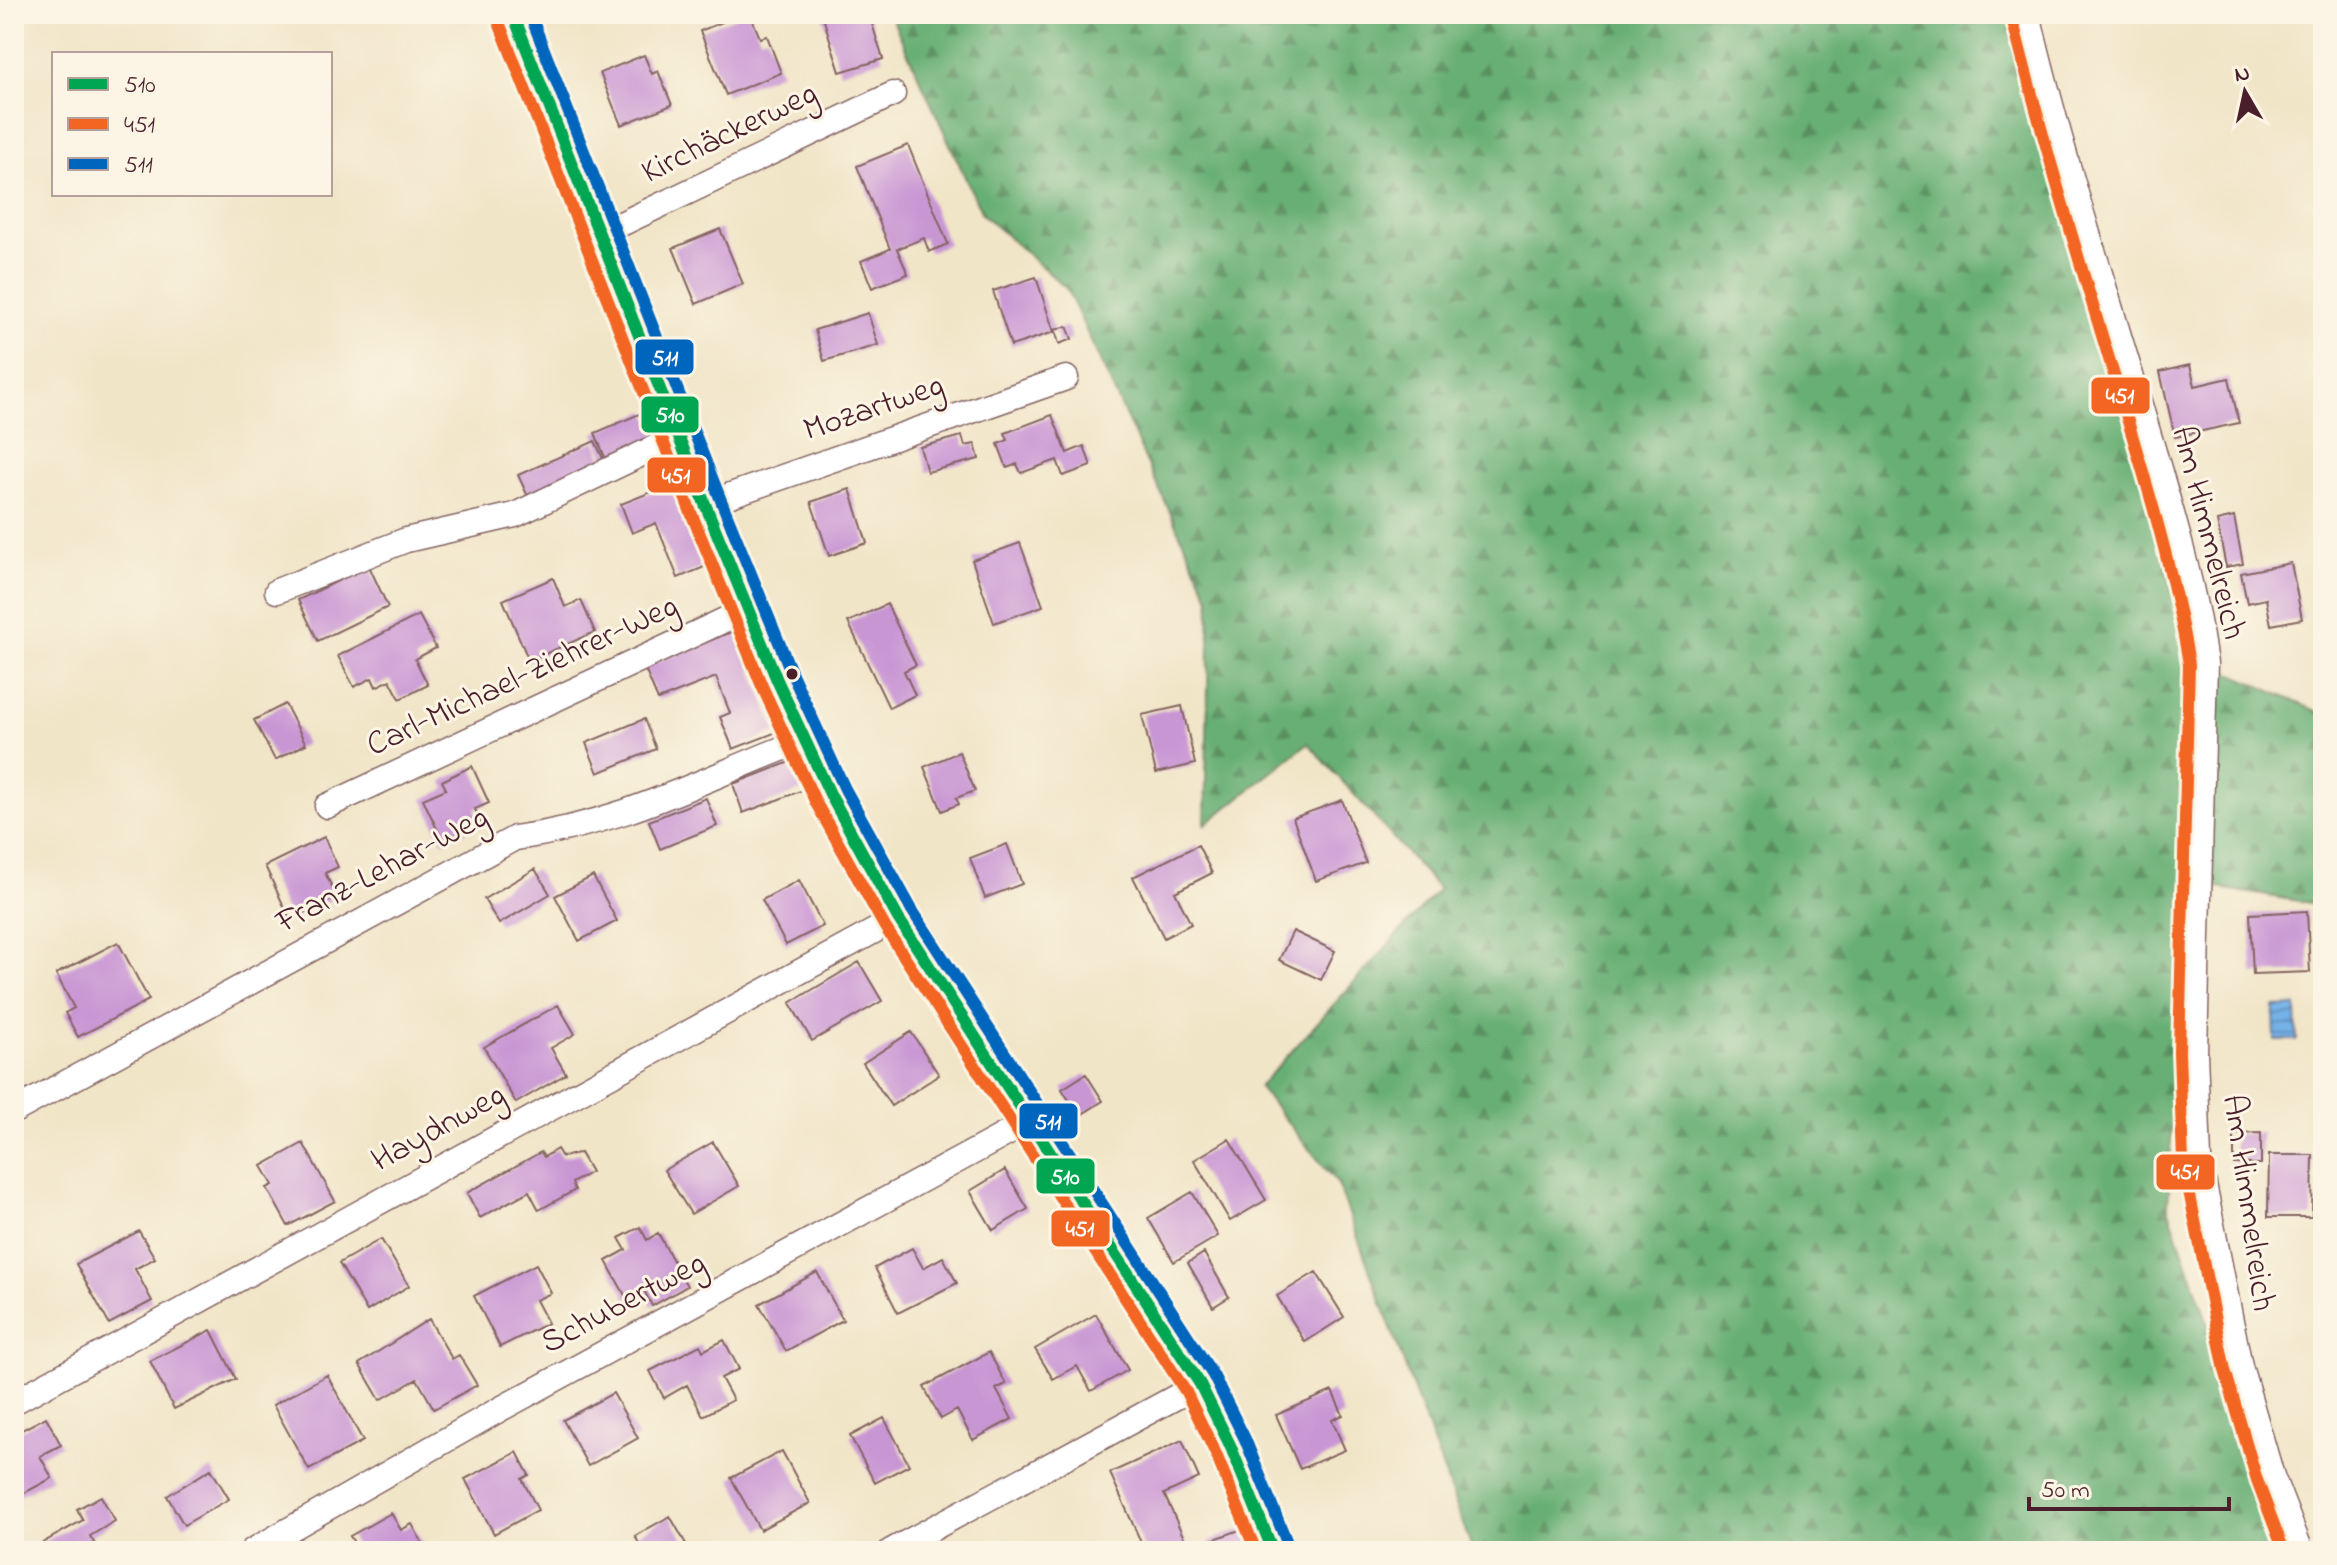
<svg xmlns="http://www.w3.org/2000/svg" width="2337" height="1565" viewBox="0 0 2337 1565" font-family="'Indie Flower',sans-serif">
	<style>
		.forest { fill: url(#forest-firs); stroke: #596750; stroke-width: 2 }
		.water { fill: url(#water-rules); stroke: #606889; stroke-width: 2 }
		.building { fill: #c996d4 }
		.lines { fill: none; stroke-linecap: round; stroke-linejoin: round }
		.street-casing { stroke: #846462; stroke-width: 27 }
		.secondary-casing { stroke: #846462; stroke-width: 37 }
		.street { stroke: #fff; stroke-width: 24 }
		.secondary { stroke: #fee4c6; stroke-width: 34 }
		.bus-1-casing { stroke: #fcf5e5; stroke-width: 18 }
		.bus-2-casing { stroke: #fcf5e5; stroke-width: 18 }
		.bus-3-casing { stroke: #fcf5e5; stroke-width: 18 }
		.bus-1 { stroke: #00a651; stroke-width: 12 }
		.bus-2 { stroke: #f26522; stroke-width: 12 }
		.bus-3 { stroke: #0065bd; stroke-width: 12 }
		.bus-dot { fill: #4a1f2b; stroke: #fcf5e5; stroke-width: 3 }
		.labels { text-anchor: middle; dominant-baseline: central; stroke-width: 6; stroke-linejoin: round; paint-order: stroke }
		.street-label { font-size: 34px; fill: #4a1f2b; stroke: #fcf5e5 }
		.line-badge { stroke: #fcf5e5; stroke-width: 3 }
		.badge-label { font-size: 22px; text-anchor: middle; font-weight: bold; fill: #fff }
	</style>
	<defs>
		<pattern id="forest-firs" width="22" height="20" patternUnits="userSpaceOnUse" patternTransform="scale(2)"><rect width="22" height="20" fill="#68af74"/><path d="M5 1l3.5 6h-7zM16 11l3.5 6h-7z" fill="#588e5f"/></pattern>
		<pattern id="water-rules" width="6" height="5" patternUnits="userSpaceOnUse" patternTransform="scale(2)"><rect width="6" height="5" fill="#75b2e7"/><path d="M0 2.5h6" fill="none" stroke="#6290bb"/></pattern>
	</defs>
	<rect width="100%" height="100%" fill="#fcf5e5"/>
	<filter id="ink" filterUnits="userSpaceOnUse"><feTurbulence type="fractalNoise" baseFrequency=".0125" numOctaves="2"/><feDisplacementMap in="SourceGraphic" scale="16" xChannelSelector="R" yChannelSelector="G"/><feConvolveMatrix kernelMatrix="1 2 1 2 8 2 1 2 1" color-interpolation-filters="sRGB"/></filter>
	<filter id="wash" filterUnits="userSpaceOnUse"><feTurbulence type="fractalNoise" baseFrequency=".006" numOctaves="4" result="noise"/><feDisplacementMap in="SourceGraphic" scale="32" xChannelSelector="R" yChannelSelector="G"/><feGaussianBlur stdDeviation="1.8" result="paint"/><feColorMatrix in="noise" values="0 0 0 0 0 0 0 0 0 0 0 0 0 0 0 0 0 1.4 0 .05"/><feComposite in="paint" operator="in"/></filter>
	<g filter="url(#wash)">
		<rect width="100%" height="100%" fill="#f1e5c8"/>
		<path class="forest" d="M890 14H2012L2028 87 2108 334 2188 654 2323 714V905L2183 882 2168 1207 2285 1551H1473L1338 1184 1259 1087 1439 889 1308 743 1205 825 1210 599 1067 289 982 214Z"/>
		<path class="water" d="M2296 1006 2297 1040H2275L2274 1007Z"/>
		<g id="blocks">
			<path class="building" d="M742 14H750L760 38 767 36 781 73 726 95 700 31Z
				M822 14H869L883 59 840 72Z
				M644 55 652 74 658 71 672 105 621 125 600 73Z
				M908 145 948 244 929 252 924 238 897 249 908 274 872 288 861 261 890 249 857 166Z
				M720 229 743 284 696 304 673 248Z
				M1036 277 1054 332 1011 346 993 291Z
				M868 313 878 345 824 361 815 330Z
				M1067 326 1072 339 1059 344 1055 330Z
				M2190 365 2195 386 2229 378 2239 423 2175 437 2160 372Z
				M646 411 657 438 606 460 595 433Z
				M1052 415 1067 453 1084 446 1091 466 1063 476 1057 460 1021 473 1017 464 1007 468 998 444 1008 440 1005 433Z
				M962 436 965 446 975 444 979 459 927 472 920 447Z
				M595 441 607 467 530 501 518 475Z
				M674 483 707 566 678 578 656 523 632 533 621 504Z
				M850 489 867 543 829 556 811 502Z
				M2234 517 2243 564 2226 567 2217 521Z
				M1020 543 1043 606 994 623 972 560Z
				M2291 563 2302 619 2271 625 2266 599 2247 603 2241 573Z
				M369 566 388 607 318 641 298 600Z
				M553 578 565 607 581 600 595 632 529 661 503 600Z
				M887 604 916 665 904 671 915 695 889 708 848 622Z
				M419 615 436 648 415 659 428 685 400 699 390 680 376 687 372 678 354 687 338 656Z
				M736 630 777 732 733 749 720 717 730 713 716 677 658 700 644 667Z
				M285 704 306 744 275 760 254 720Z
				M1182 706 1195 764 1156 773 1142 715Z
				M644 719 656 749 598 773 586 743Z
				M959 752 975 791 956 798 959 804 942 811 924 767Z
				M795 760 806 789 743 813 733 784Z
				M472 766 489 803 475 809 482 824 443 842 423 799 446 789 442 781Z
				M706 798 717 826 660 849 649 821Z
				M1342 800 1366 863 1316 881 1293 818Z
				M324 837 338 867 325 873 337 897 290 919 265 866Z
				M1007 844 1022 884 985 898 970 858Z
				M1198 845 1212 873 1175 892 1191 924 1164 938 1133 877Z
				M535 869 550 894 499 924 484 899Z
				M593 876 617 921 579 941 555 896Z
				M799 880 823 926 786 945 762 900Z
				M2307 911 2310 972 2253 974 2250 914Z
				M1293 931 1335 951 1321 980 1279 960Z
				M118 942 149 1000 78 1037 65 1013 74 1008 56 974Z
				M859 962 882 1001 812 1041 790 1003Z
				M558 1005 575 1034 551 1048 566 1074 516 1103 484 1047Z
				M911 1032 939 1075 891 1106 863 1063Z
				M1086 1074 1103 1101 1079 1116 1062 1089Z
				M2261 1133V1164H2234V1134Z
				M1229 1139 1266 1200 1230 1221 1194 1160Z
				M713 1142 739 1186 691 1214 664 1170Z
				M303 1143 335 1201 288 1226 267 1188 273 1185 262 1166Z
				M557 1149 562 1157 580 1153 591 1172 572 1183 575 1190 539 1210 529 1191 480 1218 467 1193 541 1152 544 1157Z
				M2269 1155H2313L2312 1217H2268Z
				M1005 1170 1028 1209 993 1230 970 1191Z
				M1192 1192 1218 1236 1174 1262 1148 1218Z
				M640 1227 647 1240 658 1233 687 1286 652 1306 644 1290 627 1299 606 1261 626 1250 619 1238Z
				M139 1231 155 1258 135 1269 152 1301 109 1324 76 1264Z
				M381 1239 409 1286 367 1311 339 1263Z
				M912 1248 923 1268 943 1257 957 1283 898 1313 875 1268Z
				M1204 1253 1229 1297 1213 1307 1188 1263Z
				M536 1264 551 1293 536 1300 548 1323 500 1347 474 1296Z
				M817 1272 843 1320 786 1351 759 1304Z
				M1316 1272 1344 1317 1305 1342 1277 1296Z
				M1096 1314 1128 1370 1091 1391 1077 1366 1053 1379 1035 1349Z
				M429 1319 452 1359 459 1355 477 1385 434 1409 417 1379 380 1400 359 1364Z
				M211 1330 236 1379 174 1409 150 1361Z
				M724 1340 739 1369 721 1378 733 1400 703 1416 687 1385 664 1398 650 1371 700 1345 703 1351Z
				M989 1352 1006 1384 996 1389 1012 1419 973 1440 957 1410 941 1419 924 1387Z
				M327 1375 363 1441 309 1470 273 1405Z
				M1332 1391 1343 1415 1332 1420 1345 1450 1300 1469 1276 1415Z
				M613 1393 638 1438 588 1466 563 1420Z
				M46 1417 61 1445 40 1456 52 1478 19 1496 14 1487V1434Z
				M884 1418 909 1465 875 1483 850 1436Z
				M1182 1440 1199 1478 1164 1494 1190 1551H1145L1110 1473Z
				M782 1451 810 1503 760 1530 731 1478Z
				M517 1452 529 1475 522 1479 538 1510 494 1534 465 1479Z
				M211 1469 229 1499 184 1525 167 1496Z
				M101 1496 115 1521 90 1536 99 1551H28L83 1520 77 1509Z
				M391 1513 401 1530 412 1524 427 1551H359L350 1536Z
				M670 1516 690 1551H643L635 1536Z
				M1245 1528 1254 1551H1213L1209 1541Z"/>
		</g>
	</g>
	<g filter="url(#ink)">
		<use href="#blocks" fill-opacity="0" stroke="#846462" stroke-width="2"/>
		<g class="lines">
			<defs>
				<path id="street" d="M2028 14C2059 146 2101 275 2140 405 2165 490 2193 575 2205 663L2195 1052 2199 1159 2240 1366 2272 1476 2301 1551
					M598 235 893 94
					M705 504 1066 378
					M277 591 406 540 515 515 679 436
					M327 806 748 609
					M14 1111 515 838C626 823 702 779 804 740
					M14 1402 898 918
					M252 1551 495 1412 1032 1120
					M891 1551 1200 1384"/>
				<path id="secondary" d="M513 14 705 504 777 680 831 796 898 918 1200 1384 1230 1445 1273 1551"/>
			</defs>
			<use href="#street" class="street-casing"/>
			<use href="#secondary" class="secondary-casing"/>
			<use href="#street" class="street"/>
			<use href="#secondary" class="secondary"/>
			<defs>
				<path id="bus-1" d="M513 14 705 504 777 680 831 796 898 918 1200 1384 1230 1445 1273 1551"/>
				<path id="bus-2" d="M2012 18C2042 138 2078 257 2114 375 2143 471 2173 566 2189 664L2179 1052 2183 1161 2225 1370 2257 1480 2284 1551
					M498 20 690 510 762 686 816 803 885 927 1186 1392 1215 1452 1256 1551"/>
				<path id="bus-3" d="M530 14 720 498 792 674 845 789 912 910 1213 1375 1245 1439 1288 1545"/>
			</defs>
			<use href="#bus-1" class="bus-1-casing"/>
			<use href="#bus-2" class="bus-2-casing"/>
			<use href="#bus-3" class="bus-3-casing"/>
			<use href="#bus-1" class="bus-1"/>
			<use href="#bus-2" class="bus-2"/>
			<use href="#bus-3" class="bus-3"/>
		</g>
	</g>
	<circle class="bus-dot" cx="792" cy="674" r="7"/>
	<g class="labels">
		<g class="street-label">
			<text transform="translate(730 134) rotate(-26)">Kirchäckerweg</text>
			<text transform="translate(874 409) rotate(-19)">Mozartweg</text>
			<text transform="translate(2207 533) rotate(76)">Am Himmelreich</text>
			<text transform="translate(523 677) rotate(-25)">Carl-Michael-Ziehrer-Weg</text>
			<text transform="translate(383 871) rotate(-28)">Franz-Lehar-Weg</text>
			<text transform="translate(439 1129) rotate(-29)">Haydnweg</text>
			<text transform="translate(2247 1203) rotate(82)">Am Himmelreich</text>
			<text transform="translate(624 1304) rotate(-28)">Schubertweg</text>
		</g>
	</g>
	<g class="line-badge">
		<rect x="634" y="338" width="61" height="38" rx="8" fill="#0065bd"/>
		<rect x="2090" y="376" width="61" height="39" rx="8" fill="#f26522"/>
		<rect x="640" y="395" width="60" height="39" rx="8" fill="#00a651"/>
		<rect x="646" y="456" width="61" height="38" rx="8" fill="#f26522"/>
		<rect x="1018" y="1102" width="61" height="38" rx="8" fill="#0065bd"/>
		<rect x="2155" y="1153" width="61" height="38" rx="8" fill="#f26522"/>
		<rect x="1035" y="1157" width="61" height="38" rx="8" fill="#00a651"/>
		<rect x="1050" y="1209" width="61" height="39" rx="8" fill="#f26522"/>
	</g>
	<g class="badge-label">
		<text x="665" y="365">511</text>
		<text x="2120" y="403">451</text>
		<text x="670" y="422">510</text>
		<text x="676" y="483">451</text>
		<text x="1048" y="1129">511</text>
		<text x="2185" y="1179">451</text>
		<text x="1065" y="1184">510</text>
		<text x="1080" y="1236">451</text>
	</g>
	<rect width="2337" height="1565" fill="none" stroke="#fcf5e5" stroke-width="48"/>
	<rect x="52" y="52" width="280" height="144" fill="#fcf5e5" stroke="#b59f9b" stroke-width="2"/>
	<rect x="68" y="78" width="40" height="12" fill="#00a651" stroke="#b59f9b" stroke-width="2"/>
	<text x="124" y="92" font-size="24" fill="#4a1f2b">510</text>
	<rect x="68" y="118" width="40" height="12" fill="#f26522" stroke="#b59f9b" stroke-width="2"/>
	<text x="124" y="132" font-size="24" fill="#4a1f2b">451</text>
	<rect x="68" y="158" width="40" height="12" fill="#0065bd" stroke="#b59f9b" stroke-width="2"/>
	<text x="124" y="172" font-size="24" fill="#4a1f2b">511</text>
	<g transform="translate(2245 92) rotate(351)" stroke="#fcf5e5" stroke-width="6" paint-order="stroke">
	<path d="M0-6L14 30L0 20L-14 30Z" fill="#4a1f2b"/>
	<text y="-12" font-size="22" font-weight="bold" text-anchor="middle" fill="#4a1f2b">N</text>
	</g>
	<path d="M2029 1497v12h200v-12" fill="none" stroke="#4a1f2b" stroke-width="4"/>
	<text x="2041" y="1497" font-size="24" fill="#4a1f2b" stroke="#fcf5e5" stroke-width="6" paint-order="stroke">50 m</text>
</svg>
